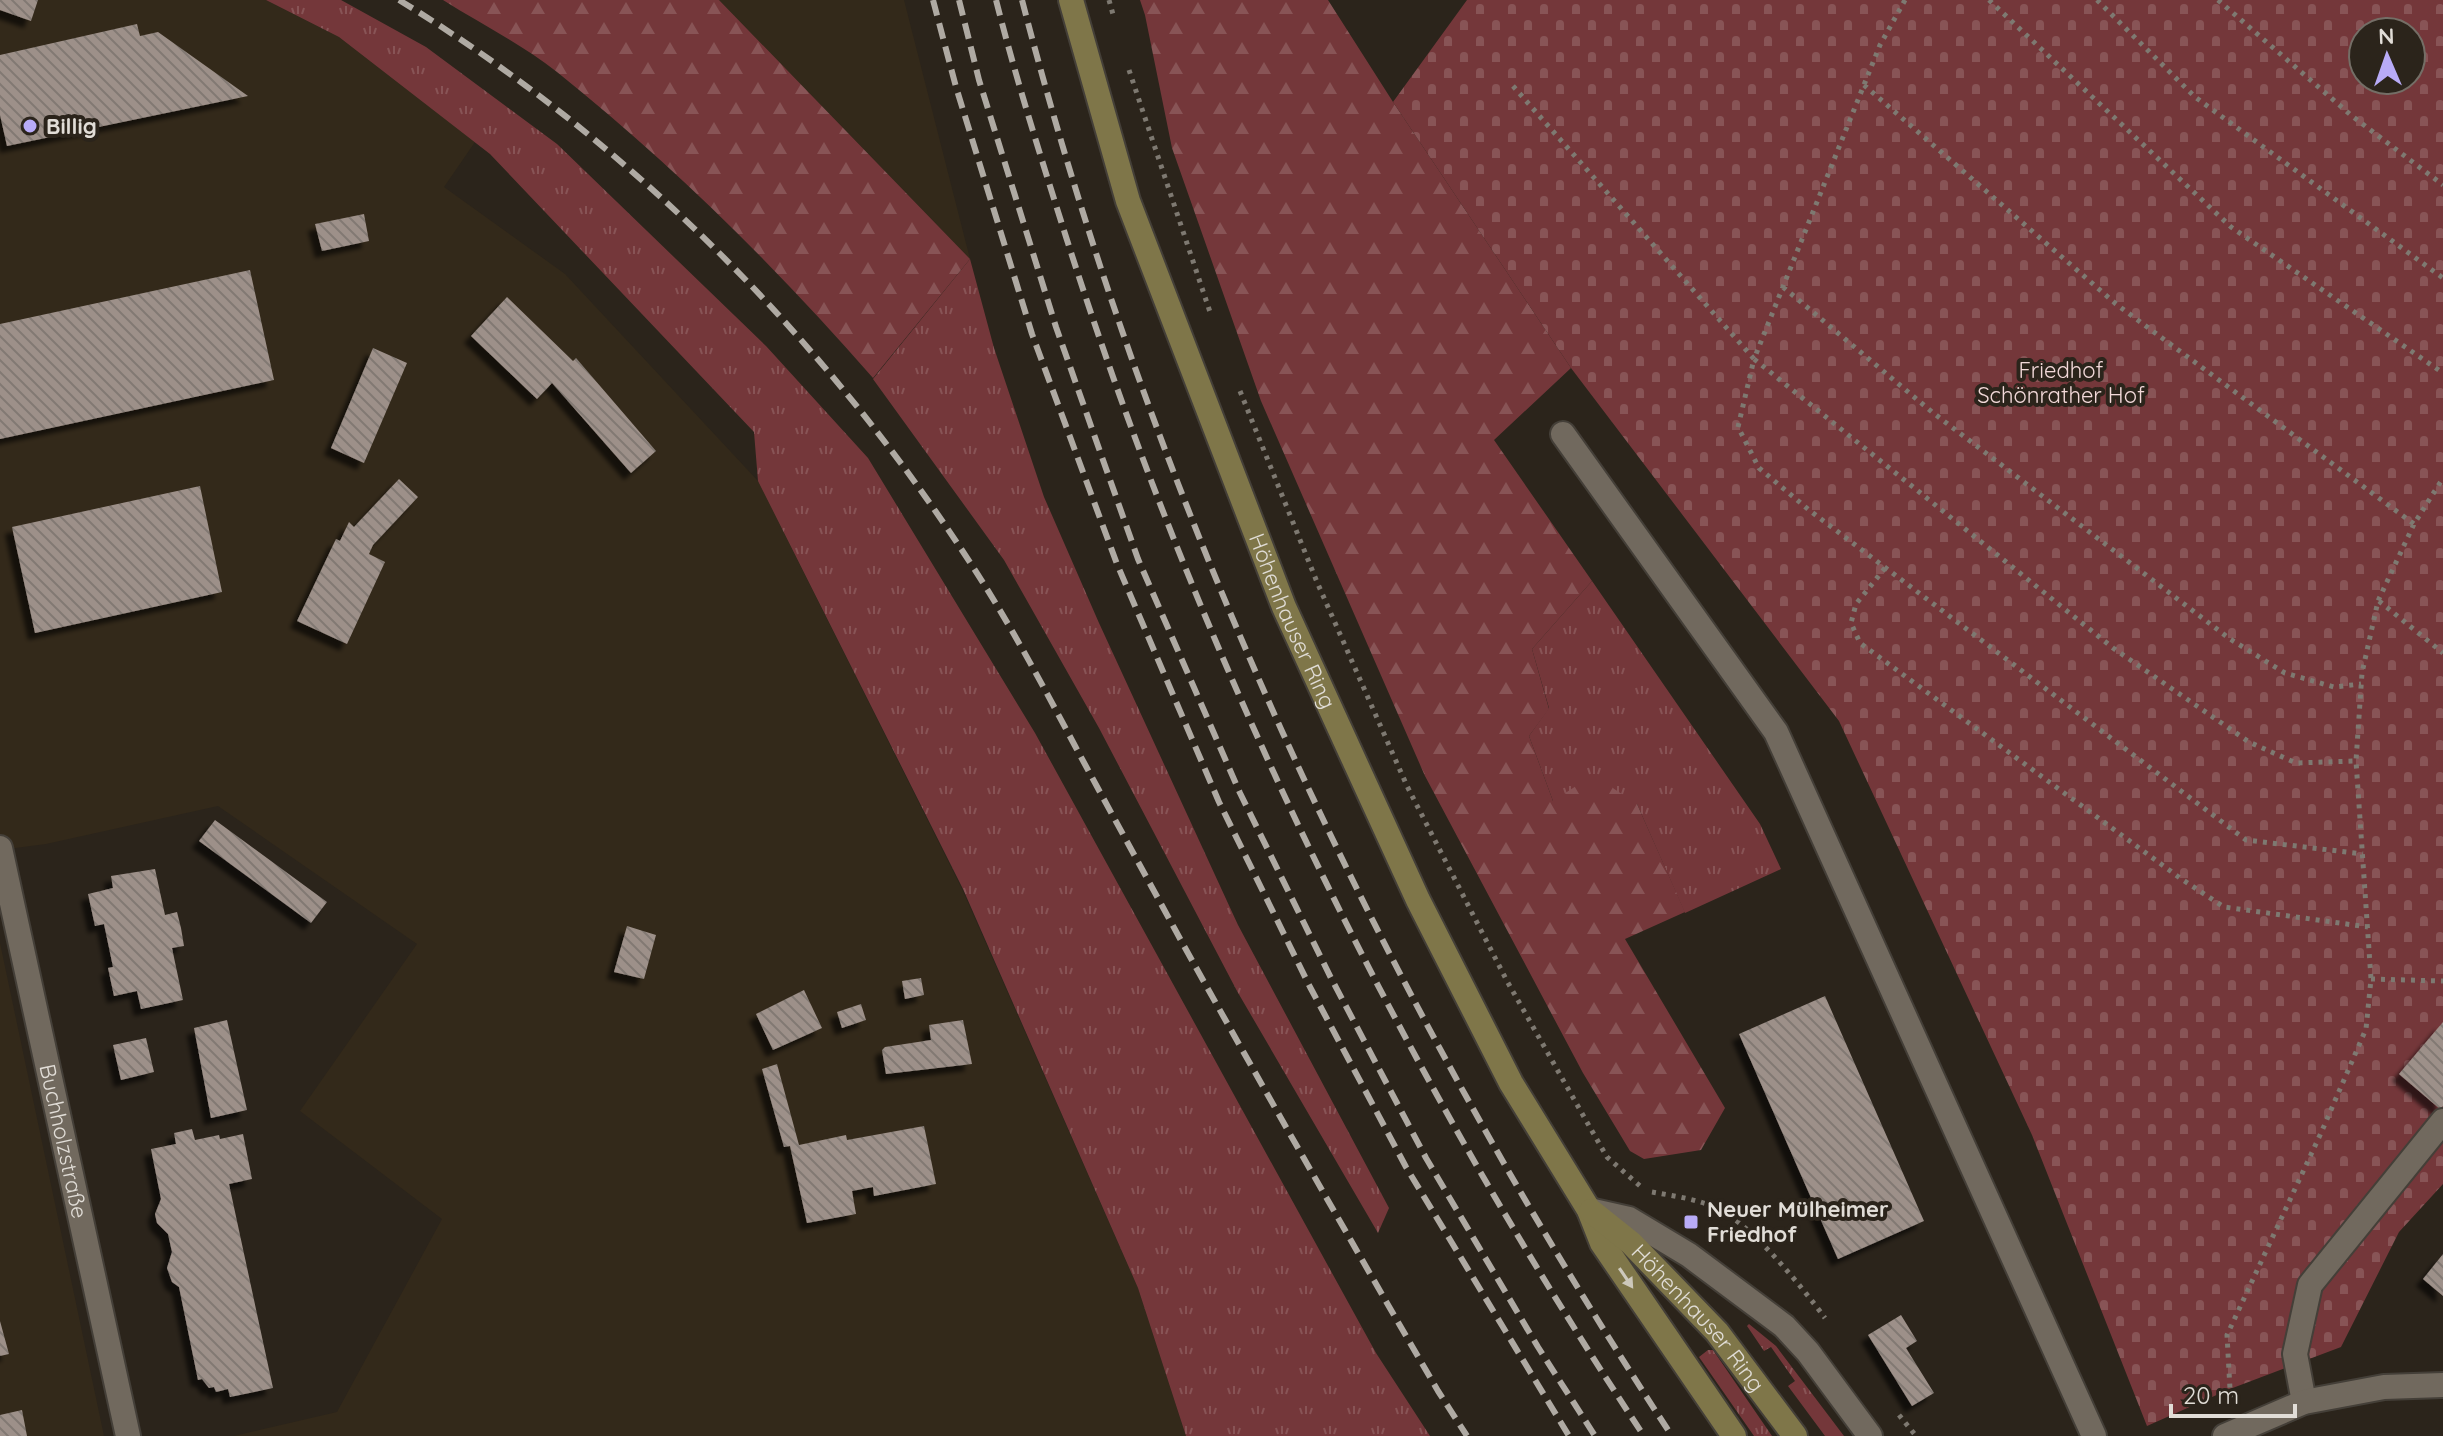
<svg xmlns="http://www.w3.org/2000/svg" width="2443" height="1436" viewBox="0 0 2443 1436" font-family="Quicksand,sans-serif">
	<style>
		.built { fill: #33291a }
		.grass { fill: url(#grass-tufts) }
		.forest { fill: url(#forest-firs) }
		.cemetery { fill: url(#cemetery-stones); fill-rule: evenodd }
		.building { fill: url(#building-back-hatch); filter: url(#shadow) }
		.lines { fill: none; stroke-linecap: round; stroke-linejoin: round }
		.lane-casing { stroke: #443f38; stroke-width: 28 }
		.street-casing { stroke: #443f38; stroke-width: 28 }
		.secondary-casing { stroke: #443f38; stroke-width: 28 }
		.path { stroke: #7e7971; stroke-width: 5; stroke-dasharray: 4 6; stroke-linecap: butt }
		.lane { stroke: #71695e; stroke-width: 24 }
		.street { stroke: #71695e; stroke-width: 24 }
		.secondary { stroke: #7f7649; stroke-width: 24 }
		.rail { stroke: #afaaa3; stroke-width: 6; stroke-dasharray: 16 8; stroke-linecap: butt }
		.oneway { fill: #cdc8bb }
		.poi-dot { fill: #b8abf7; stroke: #2b241b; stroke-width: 3 }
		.labels { text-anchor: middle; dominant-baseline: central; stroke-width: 8; stroke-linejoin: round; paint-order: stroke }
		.poi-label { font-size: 22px; font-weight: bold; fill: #e1ddd7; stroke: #2b241b; text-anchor: start }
		.park-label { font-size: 22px; fill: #f2d9d9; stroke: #2b241b }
		.street-label { font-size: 22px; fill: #e1ddd7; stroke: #2b241b }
	</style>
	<defs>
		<pattern id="grass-tufts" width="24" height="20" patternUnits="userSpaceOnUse" patternTransform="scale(2)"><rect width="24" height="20" fill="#74373a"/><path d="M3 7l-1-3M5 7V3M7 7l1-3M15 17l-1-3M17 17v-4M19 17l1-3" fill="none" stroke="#885456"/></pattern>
		<pattern id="forest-firs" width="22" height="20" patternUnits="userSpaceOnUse" patternTransform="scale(2)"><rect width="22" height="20" fill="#74373a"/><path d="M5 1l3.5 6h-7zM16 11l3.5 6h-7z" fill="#885456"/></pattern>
		<pattern id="cemetery-stones" width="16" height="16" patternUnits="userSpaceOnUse" patternTransform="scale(2)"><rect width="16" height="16" fill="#74373a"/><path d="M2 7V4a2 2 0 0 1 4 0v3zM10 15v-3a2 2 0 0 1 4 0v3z" fill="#885456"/></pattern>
		<pattern id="building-back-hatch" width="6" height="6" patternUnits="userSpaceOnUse" patternTransform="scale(2)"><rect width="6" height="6" fill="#9d9089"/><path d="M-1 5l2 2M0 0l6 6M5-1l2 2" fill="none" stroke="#827973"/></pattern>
		<filter id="shadow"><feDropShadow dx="-7" dy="7" stdDeviation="2" flood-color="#0009"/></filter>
	</defs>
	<rect width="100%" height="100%" fill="#2b241b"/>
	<path class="built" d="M0 0H266L339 37 475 142 444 187 565 274 758 481 962 889 1138 1288 1186 1436H234L337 1412 442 1219 300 1111 417 944 218 806 46 844 0 850Z
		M719 0H904L970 259Z
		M0 943 104 1436H0Z"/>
	<path class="grass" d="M266 0H341L426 47 557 144 766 346 868 458 1035 733 1376 1353 1430 1436H1186L1138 1288 963 889 758 481 754 432 490 154 339 37Z
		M970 259 994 348 1044 497 1099 623 1238 925 1389 1208 1378 1233 1237 991 1099 728 1004 560 873 379Z
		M1592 581 1760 824 1781 869 1685 913 1637 804 1553 801 1529 736 1549 708 1532 649Z
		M1749 1324 1776 1346 1844 1436H1825L1788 1386 1795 1381 1771 1347 1764 1351 1747 1326Z
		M1708 1350H1713L1772 1436H1754L1699 1357Z"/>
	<path class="forest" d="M443 0H719L970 259 873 378C777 268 672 164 557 72 523 45 481 24 443 0Z
		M1140 0H1328L1393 102 1571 368 1494 440 1592 581 1532 649 1549 709 1529 736 1553 801 1593 775 1637 804 1685 912 1625 939 1725 1108 1701 1150 1644 1159 1630 1151 1583 1073 1425 776 1261 401 1172 148 1145 15Z"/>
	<path class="cemetery" d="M1467 0H2443V1184L2399 1232 2341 1347 2230 1389 2147 1426 2032 1135 1839 721 1571 368 1393 102ZM2363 32H2411V80H2363Z"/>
	<path class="building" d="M0 0H38L31 21 0 10Z
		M137 24 140 36 158 32 248 96 7 146 0 115V55Z
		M364 214 369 241 322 251 315 224Z
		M250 270 274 380 0 439V324Z
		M507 297 573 361 576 358 656 451 631 473 552 383 537 399 471 336Z
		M373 348 407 363 364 463 331 448Z
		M399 479 418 497 373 545 369 554 385 562 347 644 297 621 336 539 340 541 349 522 354 527Z
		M200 486 222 592 35 633 12 527Z
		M215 820 327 902 311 923 199 841Z
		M155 869 165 915 177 912 181 928 184 946 172 948 183 1000 141 1009 137 991 114 996 108 968 113 967 104 924 95 926 88 894 113 888 111 876Z
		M627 926 656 935 644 979 614 972Z
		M921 978 924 995 905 999 902 981Z
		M804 990 822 1028 773 1050 756 1014Z
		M1825 996 1924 1221 1838 1259 1739 1034Z
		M861 1004 866 1020 842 1028 837 1012Z
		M227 1020 247 1110 211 1118 194 1028Z
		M963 1020 972 1064 886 1074 882 1050 885 1047 931 1040 929 1025Z
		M2443 1022V1106L2440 1109 2399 1074Z
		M146 1038 154 1072 121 1080 113 1045Z
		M777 1064 799 1145 846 1135 847 1140 924 1126 936 1184 874 1196 873 1187 852 1191 856 1214 807 1223 790 1146 784 1147 762 1069Z
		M192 1129 195 1140 219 1135 220 1139 243 1134 252 1179 229 1184 273 1388 230 1397 228 1389 216 1392 214 1387 209 1388 202 1379 198 1380 179 1287 172 1282 167 1268 172 1252 168 1234 157 1223 155 1214 161 1199 151 1149 176 1144 174 1133Z
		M2443 1254V1296L2423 1279Z
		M1901 1315 1917 1341 1906 1348 1934 1393 1912 1406 1868 1335Z
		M0 1321 9 1354 0 1356Z
		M22 1410 27 1436H0V1415Z"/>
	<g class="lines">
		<defs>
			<path id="lane" d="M1563 434 1776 732 2094 1436
				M1589 1210 1629 1219 1689 1255 1784 1326 1808 1352 1870 1436
				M2304 1402 2295 1354 2310 1285 2443 1121"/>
			<g id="street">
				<path id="s1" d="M0 848 128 1436"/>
				<path d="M2225 1436 2304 1402 2384 1387 2443 1385"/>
			</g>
			<g id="secondary">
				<path id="s2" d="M1071 0 1128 201 1284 607 1418 900 1511 1083 1589 1210 1602 1243 1734 1436"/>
				<path id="s3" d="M1591 1211 1631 1243 1717 1332 1795 1436"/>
			</g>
		</defs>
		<use href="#lane" class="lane-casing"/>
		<use href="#street" class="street-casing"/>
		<use href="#secondary" class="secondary-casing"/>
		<path class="path" d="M1109 0 1114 18
			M1905 0 1880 45 1754 359 2113 648 2249 742 2296 763 2356 761
			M1989 0 2231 227 2443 373
			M2097 0 2195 97 2443 278
			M2218 0 2352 116 2443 185
			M1129 70 1211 315
			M1864 85 2116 304 2414 524
			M1513 86 1754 359 1738 427 1759 468 1809 510 2246 840 2363 854
			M1783 287 1932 412 2230 639 2285 673 2334 687 2361 684
			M1240 391 1317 582 1407 786 1507 981 1592 1131 1607 1157 1640 1186
			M1885 568 1856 604 1851 623 1860 643 2180 878 2224 907 2368 927
			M2379 601 2443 653
			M2371 979 2443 981
			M1652 1192C1674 1196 1698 1199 1718 1209 1752 1225 1802 1287 1825 1318
			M2233 1397 2230 1389 2227 1335 2321 1133 2366 1029 2371 979 2356 761 2362 673 2378 601 2414 524 2443 478
			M1899 1415 1916 1436"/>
		<use href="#lane" class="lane"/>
		<use href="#street" class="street"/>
		<use href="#secondary" class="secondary"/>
		<path class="rail" d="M399 0C630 141 826 340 973 567 1010 624 1042 684 1074 744 1110 811 1147 878 1184 946 1267 1095 1352 1243 1438 1391L1467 1436
			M933 0 956 87 1032 334 1117 564 1219 802 1310 987 1406 1167 1569 1436
			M959 0 979 80 1056 327 1138 559 1240 793 1331 978 1426 1158 1538 1347 1595 1436
			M996 0C1015 75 1038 148 1061 221 1196 651 1395 1061 1644 1436
			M1022 0C1154 510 1383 997 1672 1436"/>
	</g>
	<defs><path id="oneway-solid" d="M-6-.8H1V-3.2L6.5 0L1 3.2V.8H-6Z" transform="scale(2)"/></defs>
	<use class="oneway" href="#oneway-solid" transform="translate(1626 1278) rotate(56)"/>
	<g class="poi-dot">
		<circle cx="30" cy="126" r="8"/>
		<rect x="1683" y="1214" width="16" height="16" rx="4"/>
	</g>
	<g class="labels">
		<g class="poi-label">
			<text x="46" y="126">Billig</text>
			<text x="1707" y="1209">Neuer Mülheimer<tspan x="1707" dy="25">Friedhof</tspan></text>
		</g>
		<g class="park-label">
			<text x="2061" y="370">Friedhof<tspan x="2061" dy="25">Schönrather Hof</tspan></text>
		</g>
		<g class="street-label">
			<text stroke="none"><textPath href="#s2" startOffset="660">Höhenhauser Ring</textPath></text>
			<text stroke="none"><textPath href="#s1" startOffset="300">Buchholzstraße</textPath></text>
			<text stroke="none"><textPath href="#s3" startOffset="152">Höhenhauser Ring</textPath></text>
		</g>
	</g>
	<g transform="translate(2387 56) rotate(358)"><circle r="38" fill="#2b241b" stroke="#746e66" stroke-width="2"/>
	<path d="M0-6L14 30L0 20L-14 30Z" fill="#b8abf7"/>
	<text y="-12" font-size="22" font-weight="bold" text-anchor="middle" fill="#e1ddd7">N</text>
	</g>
	<path d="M2171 1404v12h124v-12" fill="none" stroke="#e1ddd7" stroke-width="4"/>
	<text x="2183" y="1404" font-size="24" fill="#e1ddd7" stroke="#2b241b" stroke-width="6" paint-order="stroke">20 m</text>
</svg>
